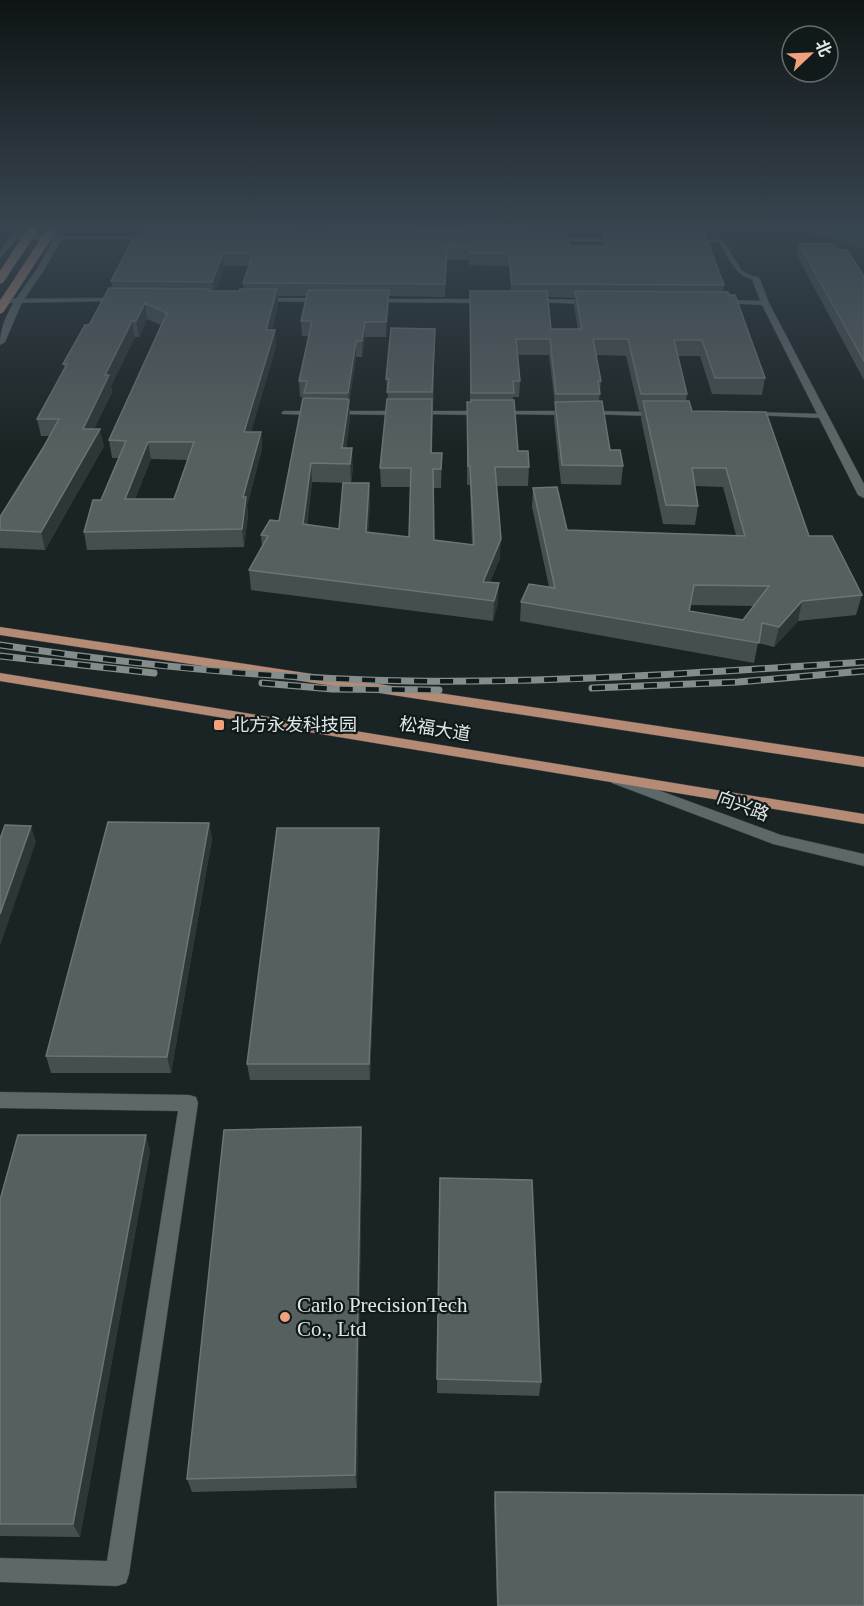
<svg xmlns="http://www.w3.org/2000/svg" width="864" height="1606" viewBox="0 0 864 1606" font-family="'Times New Roman','Noto Sans SC',serif">
	<style>
		.water { fill: #1a4545 }
		.lines { fill: none; stroke-linecap: round; stroke-linejoin: round }
		.service-casing { stroke: #3a4141; stroke-width: 1 }
		.minor-casing { stroke: #3a4141; stroke-width: 1 }
		.tertiary-casing { stroke: #3a4141; stroke-width: 1 }
		.secondary-casing { stroke: #3a4141; stroke-width: 1 }
		.primary-casing { stroke: #3a4141; stroke-width: 1 }
		.service { fill: #5d6868; fill-rule: evenodd }
		.minor { fill: #5d6868; fill-rule: evenodd }
		.tertiary { fill: #5d6868; fill-rule: evenodd }
		.secondary { fill: #5d6868; fill-rule: evenodd }
		.primary { fill: #b58b76; fill-rule: evenodd }
		.rail-casing { stroke: #858c8c; stroke-width: 7 }
		.rail { stroke: #111a1a; stroke-width: 4.5; stroke-dasharray: 13; stroke-linecap: butt }
		.primary-bridge-casing { stroke: #3a4141; stroke-width: 10; stroke-linecap: butt }
		.primary-bridge { stroke: #b58b76; stroke-width: 9 }
		.wall { fill: #464f4f; fill-rule: evenodd }
		.shaded-wall { fill: #2d3737 }
		.building { fill: #566060; stroke: #6c7575; stroke-width: 1.5; fill-rule: evenodd }
		.poi-dot { fill: #f1a17c; stroke: #111a1a; stroke-width: 2 }
		.labels { text-anchor: middle; dominant-baseline: central; stroke-width: 4.5; stroke-linejoin: round; paint-order: stroke }
		.poi-label { font-size: 18px; fill: #e1e7e7; stroke: #111a1a; text-anchor: start }
		.street-label { font-size: 18px; fill: #e1e7e7; stroke: #111a1a }
		.near-poi-label { font-size: 21px; fill: #e1e7e7; stroke: #111a1a; text-anchor: start }
	</style>
	<rect width="100%" height="100%" fill="#1a2424"/>
	<path class="water" d="M795 228H864V249Z"/>
	<g class="lines">
		<defs>
			<path id="service" d="M56 237H149L151 238 149 239H58L56 238Z
				M554 239H614L616 240 614 241H556L554 240Z
				M695 239 723 240 742 271 759 279C739 283 728 257 719 242L697 241 695 240Z
				M117 298V300L115 301 0 303V299Z
				M266 298H316L319 300 316 302 264 301V299Z
				M377 299H481L484 301 481 303 375 302 374 301Z
				M536 299 586 300 589 302 586 304 534 302 533 301Z
				M725 300 765 301 768 303 765 305 723 303V301Z
				M284 411H312L315 413 312 415 282 414V412Z
				M338 411H396L399 413 396 415 336 414V412Z
				M422 411H477L480 413 477 415 420 414 419 413Z
				M503 411H564L567 413 564 415 501 414 500 413Z
				M593 411 651 412 654 414 651 416 591 414 590 413Z
				M755 412 823 414 826 416 823 418 753 415 752 414Z"/>
			<path id="minor" d="M0 1092 189 1095 196 1097 198 1103 129 1574 126 1583 117 1586 0 1582V1558L107 1561 178 1111 0 1108Z"/>
			<path id="tertiary" d="M756 276 760 279 769 303 864 484V498L858 495 761 303 752 279Z
				M617 775 781 835 864 854V866L773 844 612 783 610 780Z"/>
			<path id="secondary" d="M12 235 58 236 62 238 43 272 22 302 5 342 0 345C0 317 19 295 34 273 41 263 47 251 53 240L17 239 0 258V251Z"/>
			<path id="primary" d="M0 627 864 757V767L0 635Z
				M0 673 864 814V824L0 681Z"/>
		</defs>
		<use href="#service" class="service-casing"/>
		<use href="#minor" class="minor-casing"/>
		<use href="#tertiary" class="tertiary-casing"/>
		<use href="#secondary" class="secondary-casing"/>
		<use href="#primary" class="primary-casing"/>
		<use href="#service" class="service"/>
		<use href="#minor" class="minor"/>
		<use href="#tertiary" class="tertiary"/>
		<use href="#secondary" class="secondary"/>
		<use href="#primary" class="primary"/>
		<defs>
			<path id="rail" d="M0 645C136 665 273 679 411 681 562 683 713 672 864 662
				M0 656 154 673
				M262 683 332 689 439 690
				M592 688 738 682 864 671"/>
		</defs>
		<use href="#rail" class="rail-casing"/>
		<use href="#rail" class="rail"/>
		<defs>
			<path id="primary-bridge" d="M0 279 34 228
				M0 309 53 228"/>
		</defs>
		<use href="#primary-bridge" class="primary-bridge-casing"/>
		<use href="#primary-bridge" class="primary-bridge"/>
	</g>
	<path class="wall" d="M168 228H298V230H330L329 228H694L693 232 724 285 723 292 765 378 762 395 712 394 700 356H677L687 394 686 401 692 411 809 536 862 595 856 615 798 621 774 647 758 643 754 663 520 621 521 602 549 587 532 507 533 488 567 530 736 535 723 487 695 486 698 506 695 525 663 524 641 419 642 411H639L626 356 596 355 601 381 599 401 610 450 623 466 621 485 561 484 554 419 555 405 549 355H518L520 381 519 397H513V400L518 451 529 467 528 486H496L500 558 490 582 498 603 493 621 251 590 249 570 262 547 261 535 279 521 305 398V397H300L299 381 309 336H302L301 321 306 296H278V304L272 330 276 346 251 432H261L262 449 247 506 248 515 244 547 87 550 84 532 101 500 119 458H112L109 440 161 325 147 319 139 337H135L111 386 112 392 94 429 104 446 45 550 0 548V517L43 448 50 436H41L37 419 65 369 63 364 89 325 112 288 111 281 136 240 168 229ZM565 231H600L601 237H603V246H569ZM447 260H469V265L509 266 511 291 470 307V402L467 420V485H470L472 545 434 540V488H441L442 453H432L435 329 386 379 388 399 380 468 381 487H410L409 537 368 532 370 502 369 483 339 529 307 525 312 482 351 483 353 467 346 448 350 418 349 405 356 357H362L365 337H386L389 305V296L445 297ZM225 266H249L243 283 244 289 239 291H215ZM548 297 575 298 574 306 578 329H551ZM151 459 188 460 174 499H135ZM691 605 754 606 743 620 690 611Z
		M799 244 864 276V380L797 256Z
		M209 823 212 839 171 1073H51L46 1056Z
		M379 844 370 1080H250L247 1064Z
		M362 1143 357 1488 192 1492 187 1479Z
		M150 1151 80 1537 0 1536V1200Z
		M440 1178 541 1382 539 1396 437 1393Z
		M495 1492 864 1606H497L494 1505Z"/>
	<path class="shaded-wall" d="M223 253 225 266 214 295 212 282Z
		M277 289 278 304 268 346 266 330Z
		M389 290V305L386 337V322Z
		M145 303 147 319 139 337 136 321Z
		M132 321 135 337 111 386 112 392 86 446 83 429 105 375Z
		M365 322V337L362 357V341Z
		M275 330 276 346 246 449 244 432Z
		M356 341V357L349 405 350 418 344 464 342 448 349 404 348 393Z
		M100 429 104 446 45 550 41 532Z
		M261 432 262 449 247 506 248 515 244 547 242 529 243 497Z
		M148 442 151 459 128 517 125 499Z
		M352 448 353 467 351 483 350 464Z
		M311 463 312 482 304 544 303 524Z
		M369 483 370 502 367 552 366 532Z
		M501 539 500 558 483 599V582Z
		M499 583 498 603 493 621 494 601Z
		M802 601 798 621 774 647 779 627Z
		M209 823 212 839 171 1073 167 1057Z
		M31 826 36 842 0 946V914Z
		M379 828V844L370 1080 369 1064Z
		M361 1127 362 1143 357 1488 355 1475Z
		M146 1135 150 1151 80 1537 73 1524Z"/>
	<path class="building" d="M141 229 567 231 569 246H607L603 231 704 232 724 285 512 284 509 253H470V248L447 247 445 284 243 283 253 253H223L212 282 111 281 132 240H136Z
		M799 244H832L838 250H847L864 276V361Z
		M109 288 209 289 208 291H239L240 289H277L266 330H275L244 432H261L243 497H246L242 529 84 532 93 500H101L126 441 109 440 167 313 145 303 136 321H132L105 375H109L83 429H100L41 532 0 530V517L43 448 59 419H37L67 364H63L85 325H89ZM148 442H194L174 499H125Z
		M308 290H389L386 322H365L362 341H356L348 393H304L307 381H299L312 321H301Z
		M470 291H547L551 329H582L575 291 728 292 729 295H735L765 378H715L702 340H674L687 394H641L628 339H593L601 381H598L600 394H556L550 339H516L520 381H513L514 393H471Z
		M391 328 435 329 432 392H387L389 379H386Z
		M303 398 347 399 349 400 342 448H352L350 464 311 463 303 524 339 529 343 483H369L366 532 409 537 411 468H380L387 399H432L431 453H442L441 469H433L434 540 474 545 470 466H468L467 402H471V400H514L518 451H528L529 467H495L501 539 483 582 499 583 494 601 249 570 268 536 261 535 270 520 279 521Z
		M602 401 610 450H620L623 466 562 465 555 402Z
		M643 401H689L692 411 766 412 809 536H832L862 595 802 601 779 627 762 623 759 643 521 602 529 584 555 588 533 488 557 487 567 530 745 536 726 468H692L698 506 666 505ZM694 585 769 586 743 620 689 611Z
		M108 822 209 823 167 1057 46 1056Z
		M5 825 31 826 0 914V839Z
		M277 828H379L369 1064H247Z
		M361 1127 355 1475 187 1479 224 1130Z
		M18 1135H146L73 1524H0V1200Z
		M440 1178 532 1180 541 1382 437 1379Z
		M495 1492 864 1495V1606H498Z"/>
	<linearGradient id="sky" x2="0" y2="1"><stop stop-color="#0e1414"/><stop offset="0.5" stop-color="#384550"/><stop offset="1" stop-color="#384550" stop-opacity="0"/></linearGradient>
	<rect width="864" height="453" fill="url(#sky)"/>
	<g class="poi-dot">
		<rect x="213" y="719" width="12" height="12" rx="3"/>
		<circle cx="285" cy="1317" r="6"/>
	</g>
	<g class="labels">
		<g class="poi-label">
			<text x="231" y="725">北方永发科技园</text>
		</g>
		<g class="street-label">
			<text transform="translate(435 729) rotate(9)">松福大道</text>
			<text transform="translate(743 806) rotate(21)">向兴路</text>
		</g>
		<g class="near-poi-label">
			<text x="297" y="1305">Carlo PrecisionTech<tspan x="297" dy="24">Co., Ltd</tspan></text>
		</g>
	</g>
	<g transform="translate(810 54) rotate(67)"><circle r="28" fill="#111a1a" stroke="#646c6c" stroke-width="1.5"/>
	<path d="M0-4.5L10 22L0 15L-10 22Z" fill="#f1a17c"/>
	<text y="-9" font-size="16" font-weight="bold" text-anchor="middle" fill="#e1e7e7">北</text>
	</g>
</svg>
